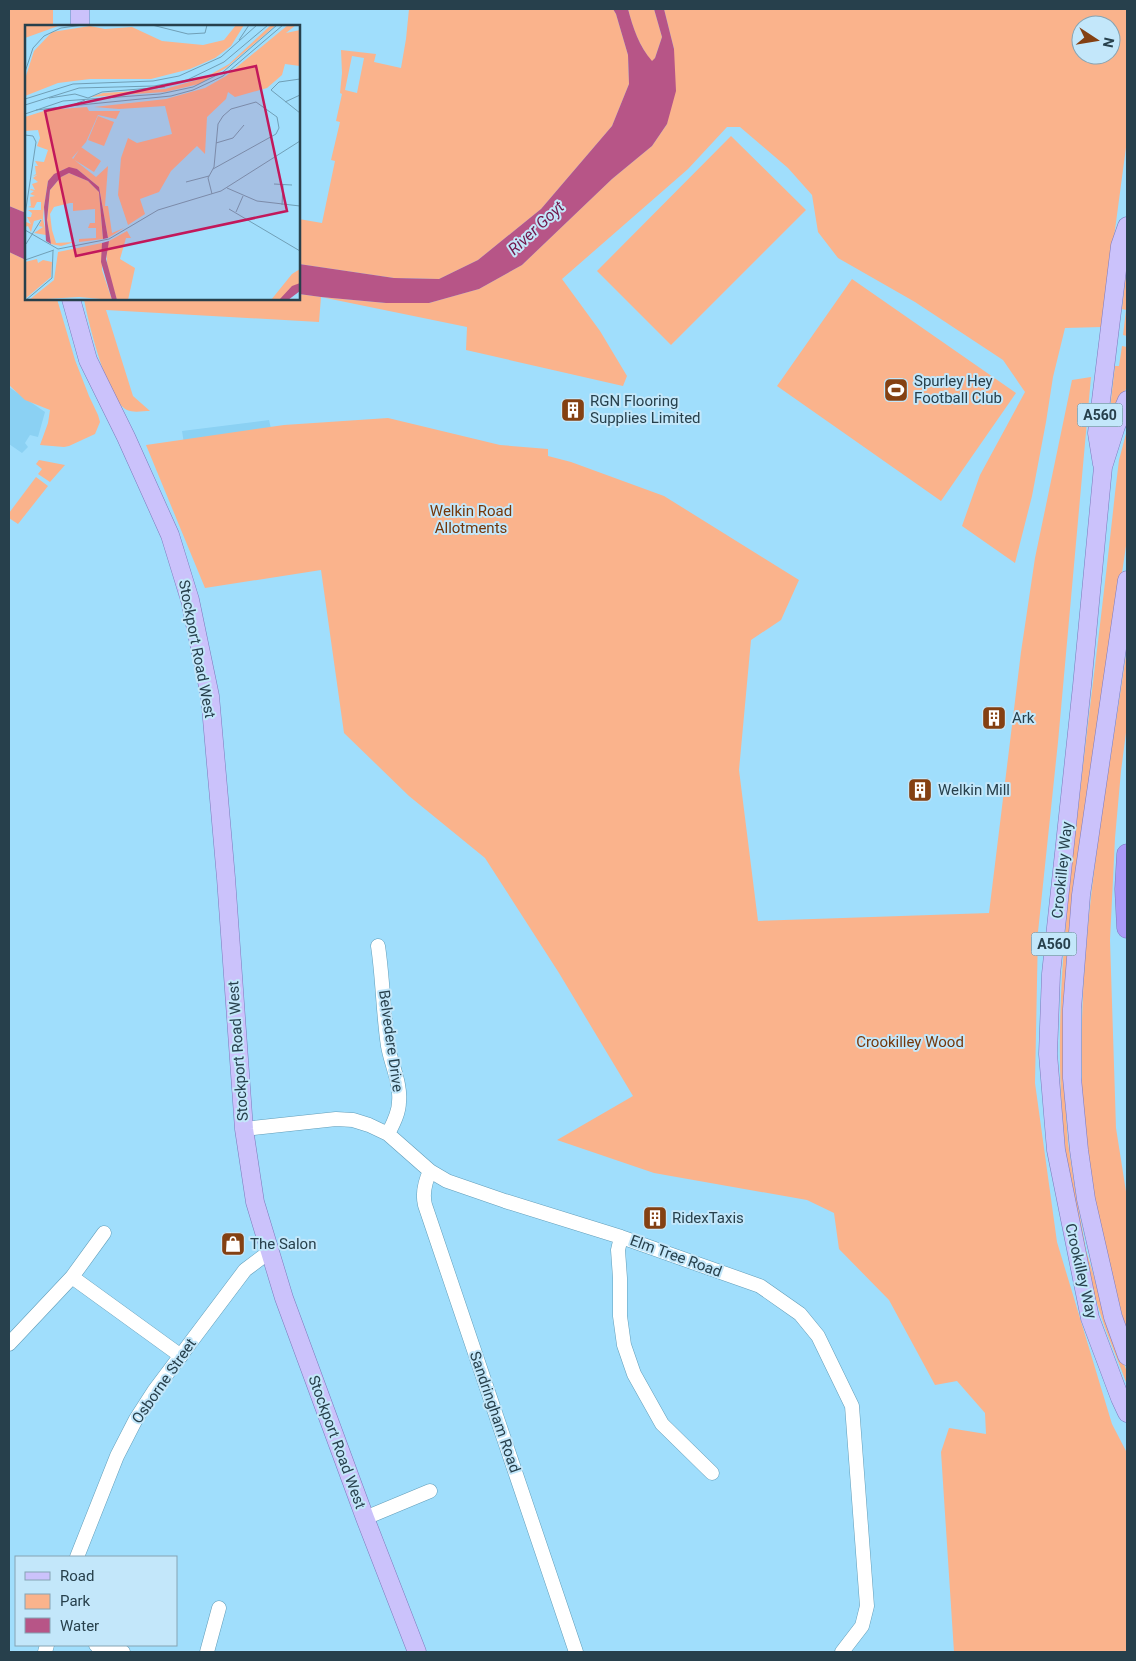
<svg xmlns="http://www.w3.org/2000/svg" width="1136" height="1661" viewBox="0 0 1136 1661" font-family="Roboto,sans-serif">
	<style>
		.built { fill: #8bd1f3 }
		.green { fill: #fab38c; fill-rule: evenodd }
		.water { fill: #b75587 }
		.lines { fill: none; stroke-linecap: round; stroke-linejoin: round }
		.minor-casing { stroke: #619db9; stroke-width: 15 }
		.major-casing { stroke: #7c7abc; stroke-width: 19 }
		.highway-casing { stroke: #7c7abc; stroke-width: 21 }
		.minor { stroke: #fff; stroke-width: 14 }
		.major { stroke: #cbc2fb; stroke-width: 18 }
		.highway { stroke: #a99af8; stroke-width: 20 }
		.labels { text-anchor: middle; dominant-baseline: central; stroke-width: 4; stroke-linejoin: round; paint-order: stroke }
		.shield { fill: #c3e7fa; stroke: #567280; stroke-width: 1 }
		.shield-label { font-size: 14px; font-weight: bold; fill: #27404c }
		.poi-label { font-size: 15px; fill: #27404c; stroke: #c3e7fa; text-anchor: start }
		.park-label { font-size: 15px; fill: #74370a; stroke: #c3e7fa }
		.street-label { font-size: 15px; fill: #27404c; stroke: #c3e7fa }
		.water-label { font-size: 16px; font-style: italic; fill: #72184c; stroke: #c3e7fa }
		.inset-road { fill: none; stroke: #709fb6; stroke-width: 1 }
		.view { fill: #c2185b; fill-opacity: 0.15; stroke: #c2185b; stroke-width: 2.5 }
		.inset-edge { fill: none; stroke: #27404c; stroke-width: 2.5 }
	</style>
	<rect width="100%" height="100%" fill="#a0defc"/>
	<path class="built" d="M9 387 45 412 38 437 30 435 25 443 28 447 22 453 9 444Z
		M269 420 274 442 189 475 182 431Z"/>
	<path class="green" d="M9 9H53V26H26V213L9 206Z
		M409 9H613L616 14 628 55 629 84 612 126 541 209 478 260 439 279 394 278 299 264V219L322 223 335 161 331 160 340 122 336 121 342 94 340 93 342 73 341 50 376 54 374 62 401 68 406 39ZM352 56 364 58 357 93 345 90Z
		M628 9H654L662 37 655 58 652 62C639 45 633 29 628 9Z
		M664 9H1127V140L1102 327 1065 328 1053 377 1046 422 1032 496 1015 563 962 526 980 475 1025 392 1003 360 915 302 838 258 818 232 812 195 788 168 740 127H727L688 169 562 279 600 331 627 376 623 386 466 350 467 327 321 297 319 322 106 310 133 396 150 411C143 411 133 413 127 410 107 400 88 321 84 299H299V294L321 297 386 303H429L479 289 522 265 612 179 652 146 667 124 674 49ZM1081 25H1111V55H1081Z
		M731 136 806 210 671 345 597 271Z
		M9 252 26 260V299H57L75 360 89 396 98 415 100 422 95 434 69 446 64 447 40 445 48 423 50 410 25 400 9 385Z
		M1127 265V336L1123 335 1126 310 1122 309Z
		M852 279 1016 393 941 501 777 386Z
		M1122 346 1127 347V387L1114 412H1112L1110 409 1115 366H1119Z
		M1091 377 1058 742 1038 932 1035 1083 1057 1242 1112 1424 1127 1453V1652H954L941 1452 949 1428 986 1434 985 1413 957 1381 935 1385 889 1300 839 1249 834 1213 807 1200 654 1173 557 1140 633 1096 559 973 485 858 409 796 344 733 321 570 205 588 146 445 284 425 388 418 500 445 548 449V456L571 462 664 496 799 580 781 620 751 640 739 770 758 921 989 913 1021 652 1035 558 1072 380Z
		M1127 430V539L1069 935 1063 1008V1072L1068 1143 1076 1195 1086 1250 1106 1317 1127 1372V1385C1120 1365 1111 1345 1104 1325 1083 1263 1068 1191 1063 1125 1054 1020 1066 914 1078 809 1090 703 1104 598 1115 493L1119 460Z
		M39 460 65 465 50 482 38 474 42 469 36 464Z
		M36 477 48 486 18 524 9 518V513Z
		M1127 649V725L1121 771 1115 838 1110 940 1116 1128 1127 1198V1329L1123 1319C1108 1257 1090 1195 1084 1130 1082 1113 1082 1095 1082 1077 1078 934 1106 791 1127 649Z"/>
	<path class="water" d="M613 9H628C633 28 639 46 652 61L655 58 662 37 654 9H664L674 49 676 91 667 124 652 146 612 179 522 265 479 289 429 303H386L321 297 299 294V264L394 278 439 279 478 260 541 209 612 126 629 84 628 55 616 14Z
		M9 206 26 213V260L9 252Z"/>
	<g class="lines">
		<defs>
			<path id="minor" d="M378 946C383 979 383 1013 388 1046 391 1064 401 1083 399 1102 399 1113 393 1124 388 1134
				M244 1129 336 1119 353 1120 369 1125 388 1134 430 1171 447 1181 505 1201 621 1237 760 1286 800 1314 818 1336 852 1406 867 1606 862 1626 842 1652
				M430 1171C425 1182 422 1193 425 1205L576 1652
				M621 1237 618 1250 620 1278V1316L624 1345 634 1374 662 1424 712 1473
				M72 1277 181 1356
				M9 1344 72 1277 104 1233
				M365 1518 430 1491
				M77 1557 117 1456 136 1419 154 1391 245 1270 269 1252
				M96 1645 123 1652
				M45 1652 47 1645
				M207 1652 219 1608"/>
			<path id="major" d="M80 9V26
				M71 299 88 360 126 437 170 535 190 600 210 696 226 878 244 1129 255 1202 284 1298 365 1518 417 1652
				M1127 400 1116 426 1103 467 1082 686 1051 974 1048 1054 1056 1150 1090 1318 1120 1398 1127 1413
				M1102 464 1097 433 1120 246 1127 226
				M1127 580 1081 895 1072 1009V1078L1079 1150 1086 1199 1113 1317 1127 1356"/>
			<path id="highway" d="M1127 854 1125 889 1127 928"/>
		</defs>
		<use href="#minor" class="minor-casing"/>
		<use href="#major" class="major-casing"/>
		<use href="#highway" class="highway-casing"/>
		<use href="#minor" class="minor"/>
		<use href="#major" class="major"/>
		<use href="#highway" class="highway"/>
	</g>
	<defs>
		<symbol id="stadium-square" viewBox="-11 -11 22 22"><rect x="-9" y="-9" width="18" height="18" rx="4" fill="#844012" stroke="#c3e7fa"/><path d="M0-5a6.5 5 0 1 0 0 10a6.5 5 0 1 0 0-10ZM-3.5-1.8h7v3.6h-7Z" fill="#fff"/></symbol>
		<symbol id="building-square" viewBox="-11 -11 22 22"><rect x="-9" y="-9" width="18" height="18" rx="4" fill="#844012" stroke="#c3e7fa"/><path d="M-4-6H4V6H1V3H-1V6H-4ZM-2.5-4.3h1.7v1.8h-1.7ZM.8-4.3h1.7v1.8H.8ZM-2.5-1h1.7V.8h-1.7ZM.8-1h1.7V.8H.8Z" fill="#fff"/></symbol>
		<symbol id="shop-square" viewBox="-11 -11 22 22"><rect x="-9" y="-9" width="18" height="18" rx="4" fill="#844012" stroke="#c3e7fa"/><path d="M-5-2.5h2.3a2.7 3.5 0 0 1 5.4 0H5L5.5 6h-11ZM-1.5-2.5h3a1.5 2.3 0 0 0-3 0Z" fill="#fff"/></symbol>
	</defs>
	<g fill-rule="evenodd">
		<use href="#stadium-square" x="882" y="376" width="28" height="28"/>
		<use href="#building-square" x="559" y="396" width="28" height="28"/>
		<use href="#building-square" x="980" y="704" width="28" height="28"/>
		<use href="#building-square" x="906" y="776" width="28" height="28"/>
		<use href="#building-square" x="641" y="1204" width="28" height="28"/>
		<use href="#shop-square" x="219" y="1230" width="28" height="28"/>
	</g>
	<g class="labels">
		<g class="shield">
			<rect x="1077.5" y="403.5" width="45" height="23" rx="4"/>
			<rect x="1031.5" y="932.5" width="45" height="23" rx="4"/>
		</g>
		<g class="shield-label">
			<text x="1100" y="415">A560</text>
			<text x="1054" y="944">A560</text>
		</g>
		<g class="poi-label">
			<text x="914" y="381">Spurley Hey<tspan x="914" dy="17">Football Club</tspan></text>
			<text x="590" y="401">RGN Flooring<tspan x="590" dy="17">Supplies Limited</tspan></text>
			<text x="1012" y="718">Ark</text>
			<text x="938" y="790">Welkin Mill</text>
			<text x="672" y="1218">RidexTaxis</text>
			<text x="250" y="1244">The Salon</text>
		</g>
		<g class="park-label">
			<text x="471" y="511">Welkin Road<tspan x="471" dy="17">Allotments</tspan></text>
			<text x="910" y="1042">Crookilley Wood</text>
		</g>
		<g class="street-label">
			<text transform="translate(197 649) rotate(79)">Stockport Road West</text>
			<text transform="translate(1062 870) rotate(-84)">Crookilley Way</text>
			<text transform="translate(391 1041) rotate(82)">Belvedere Drive</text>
			<text transform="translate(238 1051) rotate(-94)">Stockport Road West</text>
			<text transform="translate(676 1256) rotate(20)">Elm Tree Road</text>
			<text transform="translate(1081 1271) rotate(77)">Crookilley Way</text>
			<text transform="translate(164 1381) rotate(-55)">Osborne Street</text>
			<text transform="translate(495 1412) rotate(71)">Sandringham Road</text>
			<text transform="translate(337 1442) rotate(70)">Stockport Road West</text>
		</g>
		<g class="water-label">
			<text transform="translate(536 228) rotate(-43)">River Goyt</text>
		</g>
	</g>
	<g transform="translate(25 25)">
		<rect width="275" height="275" fill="#a0defc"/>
		<path d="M0 0H36L0 13ZM211 0H219L206 21 190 33 165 44 126 54H65L33 58 0 71V54L9 26 27 7 65 1 80 4 107 2 137 16 178 20 199 15ZM246 0H251L201 43 174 59 140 67 65 72 78 68 140 64 179 53 204 39ZM263 0H271L261 8 275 5V41L260 39 257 50 242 63 210 72 203 67 201 74 182 92 180 129 172 121 146 146 134 167 115 174 120 189 103 200 93 170 96 133 103 113 112 118 147 109 140 81 94 84 69 82 141 74 180 63 201 51ZM62 82 64 86H95L91 94 73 90 61 117 47 133 71 152 83 141 80 181H83L87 208 99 203 83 213 74 162 52 144H39L23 156 19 182 18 194 22 212 21 216V210L9 208 18 202 14 201 17 194 9 196 6 207 3 201 0 202 1 197 6 199 2 192H6L7 188 3 185H16V177H12L9 183 3 182 6 181 5 172 10 171 5 169 9 166 5 165 6 164 10 165 7 159 13 157 8 153 12 150 8 151 11 149 10 141H13L10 136 19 137 23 125 12 121 15 113 13 105 0 106V92L22 85ZM73 91 89 97 79 121 63 115ZM56 122 76 136 69 147 48 134ZM44 148 63 156 74 167 78 214 54 217V214L71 213V203H63L65 198H70V184L48 186V178H45L29 182 25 189 27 205 31 218 50 217 36 221 26 219 22 195 25 165 36 152ZM102 206 106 213H101L95 234 110 243 103 275H92L83 247 81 226 84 216ZM77 218V245L87 275 54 272 4 275 29 255 33 227ZM12 234 13 238 18 235 27 237 26 252 0 274V237ZM275 244V258L254 275H246L267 249Z" fill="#fab38c"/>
		<path d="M44 142 52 144 74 162 83 213 78 214 74 167 63 156 44 148 36 152 25 165 22 195 26 219 21 216 19 182 23 156 29 149ZM84 216 81 234 92 275H87L76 237 77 218ZM275 258V266L263 275H254L267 261Z" fill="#b75587"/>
		<path class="inset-road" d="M127 0 163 9 180 8 182 0M214 15 224 0M0 47 8 23 19 11 36 3 58 0M275 54 254 57 246 65 275 88M24 73 50 69 63 73 77 67 140 62M0 74 48 59 128 56 154 51 196 32 232 0M260 77 275 70M0 80 54 63 129 61 162 55 199 37 243 0M45 81 146 71 168 65 198 51 258 0M11 85 45 81 60 75M0 89 38 76 135 69 168 62 198 47 252 0M0 110 8 111 11 117 0 190M191 118 208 113 219 100M161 157 184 151M249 159 267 160M202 163 232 176 275 181M187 169 183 153 189 142 193 99 198 91 206 84 231 77 252 92 254 103 251 109 188 144M257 180 258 160M204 184 275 226M211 187 218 171M0 205 33 224 84 214 133 185 196 166 275 116M1 219 16 195M0 235 29 225M1 275 27 253 28 226"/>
		<path class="view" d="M231 41 262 186 51 231 20 86Z"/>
		<rect width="275" height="275" class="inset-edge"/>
	</g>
	<rect width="1136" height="1661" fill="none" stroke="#27404c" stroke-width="20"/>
	<rect x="15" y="1556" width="162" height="90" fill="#c3e7fa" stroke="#85a4b4"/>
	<rect x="25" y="1572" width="25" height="8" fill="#cbc2fb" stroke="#85a4b4"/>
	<text x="60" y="1581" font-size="15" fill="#27404c">Road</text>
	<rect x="25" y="1594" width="25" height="15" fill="#fab38c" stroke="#85a4b4"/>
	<text x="60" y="1606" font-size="15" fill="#27404c">Park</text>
	<rect x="25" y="1618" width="25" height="15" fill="#b75587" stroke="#85a4b4"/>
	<text x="60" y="1631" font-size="15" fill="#27404c">Water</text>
	<g transform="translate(1096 40) rotate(102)"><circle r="24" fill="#c3e7fa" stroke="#85a4b4"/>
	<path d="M0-4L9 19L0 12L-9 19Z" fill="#844012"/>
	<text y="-8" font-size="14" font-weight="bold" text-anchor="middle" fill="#27404c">N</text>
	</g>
</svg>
